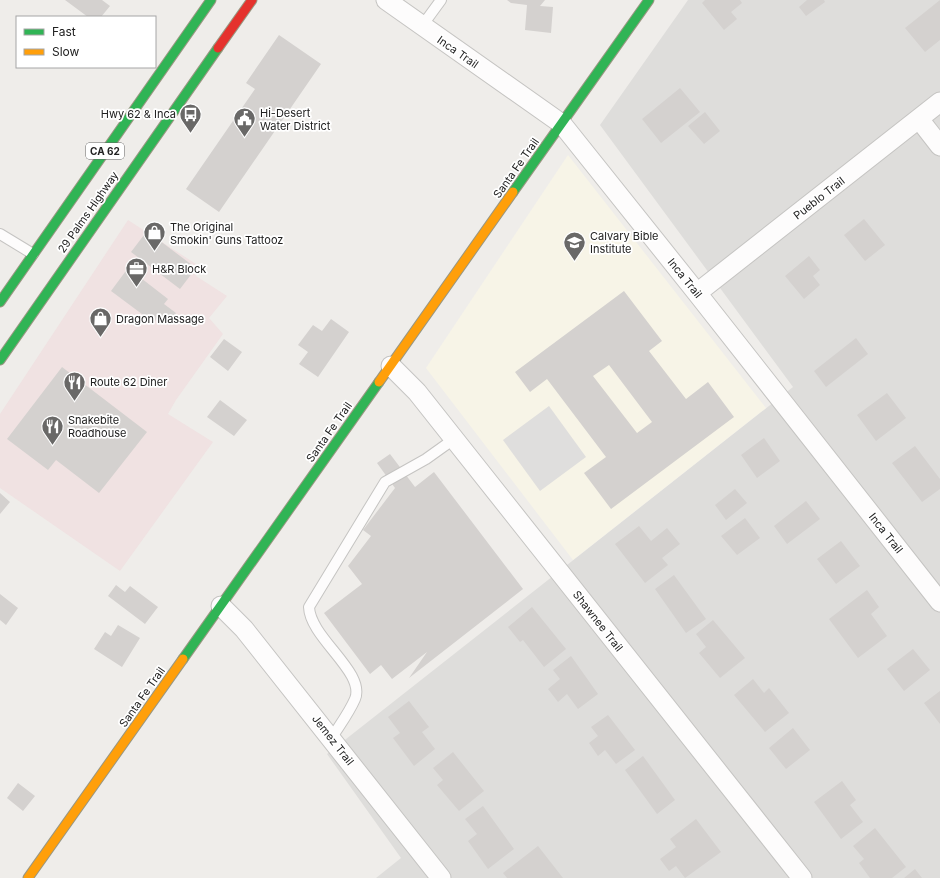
<svg xmlns="http://www.w3.org/2000/svg" width="940" height="878" viewBox="0 0 940 878" font-family="Inter,sans-serif">
	<style>
		.residential { fill: #dedddb }
		.commercial { fill: #f0e2e2 }
		.education { fill: #f7f4e7 }
		.parking { fill: #dfdedd }
		.building { fill: #d4d1cf; fill-rule: evenodd }
		.lines { fill: none; stroke-linecap: round; stroke-linejoin: round }
		.lane-casing { stroke: #c5c4c2; stroke-width: 12 }
		.street-casing { stroke: #c5c4c2; stroke-width: 21 }
		.fast-casing { stroke: #999782; stroke-width: 11 }
		.slow-casing { stroke: #999782; stroke-width: 11 }
		.jam-casing { stroke: #999782; stroke-width: 11 }
		.lane { stroke: #fdfcfc; stroke-width: 10 }
		.street { stroke: #fdfcfc; stroke-width: 19 }
		.fast { stroke: #30b455; stroke-width: 9 }
		.slow { stroke: #ff9f0a; stroke-width: 9 }
		.jam { stroke: #e5322d; stroke-width: 9 }
		.labels { text-anchor: middle; dominant-baseline: central; stroke-width: 3.5; stroke-linejoin: round; paint-order: stroke }
		.shield { fill: #fff; stroke: #646464; stroke-width: 1 }
		.shield-label { font-size: 10px; font-weight: bold; fill: #212121 }
		.street-label { font-size: 11px; fill: #212121; stroke: #fff }
		.poi-label { font-size: 11px; fill: #212121; stroke: #fff; text-anchor: start }
	</style>
	<rect width="100%" height="100%" fill="#efedea"/>
	<path class="residential" d="M688 0H940V878H376L401 858 327 754 793 387 600 125Z"/>
	<path class="commercial" d="M128 220 199 266 196 276 227 296 209 318 223 334 176 400 168 414 213 442 120 571 0 488V414Z"/>
	<path class="education" d="M568 155 766 408 573 560 426 368Z"/>
	<path class="parking" d="M549 406 586 457 540 491 503 440Z"/>
	<path class="building" d="M65 0H102L110 6 101 17H88Z
		M507 0H545L540 6 553 7 551 33 525 30 527 5 511 3Z
		M705 0H740L742 3 731 12 737 19 724 30 702 3Z
		M807 0H824L825 2 806 16 799 7Z
		M940 0V40L925 52 905 28Z
		M279 35 321 64 219 212 186 189 255 89 246 83Z
		M680 88 700 112 661 143 642 119Z
		M705 112 720 131 704 144 688 126Z
		M864 219 885 245 865 261 844 235Z
		M147 231 196 268 180 289 131 252Z
		M809 256 820 270 813 276 820 285 804 299 785 276Z
		M128 268 168 299 164 304 176 313 167 325 157 318 154 323 111 291Z
		M624 291 662 341 649 351 686 399 708 382 734 417 611 509 584 473 606 457 547 379 530 392 515 372ZM609 365 652 422 637 433 593 376Z
		M331 319 349 332 318 377 299 364 308 352 298 345 313 325 322 331Z
		M856 338 868 354 826 387 814 371Z
		M224 339 242 352 228 371 210 357Z
		M62 367 147 432 99 493 56 460 48 470 7 439Z
		M887 393 906 418 876 441 857 415Z
		M220 400 247 420 234 436 207 417Z
		M764 438 780 461 757 478 741 455Z
		M915 446 940 479V489L922 502 892 463Z
		M390 454 415 487 434 472 523 589 409 678 427 652 392 679 381 665 370 674 324 613 362 584 348 566 371 536 363 530 395 488 377 463Z
		M735 489 747 503 726 520 715 505Z
		M0 493 10 502 0 514Z
		M806 501 820 519 787 544 774 526Z
		M745 518 760 538 737 555 721 536Z
		M639 526 651 541 667 528 680 544 662 558 668 565 645 583 615 544Z
		M841 541 860 566 836 584 817 559Z
		M674 575 706 619 686 633 655 589Z
		M116 585 125 592 130 586 158 607 145 624 108 596Z
		M867 590 879 607 871 614 887 636 858 658 829 619Z
		M0 594 18 608 6 625 0 620Z
		M532 607 566 649 544 667 523 640 520 642 508 627Z
		M713 620 745 658 720 678 699 653 706 647 696 634Z
		M118 625 140 638 122 667 94 649 105 632 111 636Z
		M913 649 930 670 904 691 887 669Z
		M571 656 598 694 578 709 567 694 558 702 548 689 560 679 553 670Z
		M753 679 764 693 769 688 789 713 765 732 734 695Z
		M940 691V724L924 703Z
		M409 701 429 727 422 732 435 749 414 766 393 738 400 733 388 717Z
		M608 715 635 750 616 764 605 750 598 756 589 743 598 736 591 727Z
		M793 728 810 750 786 769 769 748Z
		M453 752 484 791 459 811 437 785 443 780 433 768Z
		M643 756 675 800 657 814 625 770Z
		M842 781 856 800 850 805 863 822 841 839 814 802Z
		M18 783 35 796 23 811 7 798Z
		M483 806 514 849 488 869 468 841 477 834 465 819Z
		M696 819 721 852 685 878 676 866 669 871 660 859 676 847 670 839Z
		M875 828 906 867 892 878H870L859 863 864 859 853 846Z
		M538 846 563 878H507L503 873Z
		M915 869 922 878H904Z"/>
	<g class="lines">
		<defs>
			<path id="lane" d="M422 26 441 0
				M0 234 33 254
				M331 739C339 726 349 713 355 699 366 672 310 638 309 607L385 482 426 459 454 439"/>
			<path id="street" d="M386 0 562 124 697 293 940 602
				M919 119 940 146
				M697 293 940 102
				M391 366 417 392 802 878
				M221 606 244 629 441 878"/>
			<path id="fast" d="M513 192 649 0
				M0 302 211 0
				M0 360 218 48
				M183 659 379 382"/>
			<path id="slow" d="M379 382 513 192
				M28 878 183 659"/>
			<path id="jam" d="M218 48 252 0"/>
		</defs>
		<use href="#lane" class="lane-casing"/>
		<use href="#street" class="street-casing"/>
		<use href="#fast" class="fast-casing"/>
		<use href="#slow" class="slow-casing"/>
		<use href="#jam" class="jam-casing"/>
		<use href="#lane" class="lane"/>
		<use href="#street" class="street"/>
		<use href="#fast" class="fast"/>
		<use href="#slow" class="slow"/>
		<use href="#jam" class="jam"/>
	</g>
	<defs>
		<symbol id="bus-pin" viewBox="-11 -11 22 30"><path d="M0 17L-7.5 6A9.5 9.5 0 1 1 7.5 6Z" fill="#696867" stroke="#fff"/><path d="M-5-6H5V4H4V6H2V4H-2V6H-4V4H-5ZM-3.5-4V0h7V-4ZM-3.5 1.2v1.5H-2V1.2ZM2 1.2v1.5H3.5V1.2Z" fill="#fff"/></symbol>
		<symbol id="civic-pin" viewBox="-11 -11 22 30"><path d="M0 17L-7.5 6A9.5 9.5 0 1 1 7.5 6Z" fill="#696867" stroke="#fff"/><path d="M-.6-6.5H3V-4.5H.6V-3L4-1V1h2V6H-6V1h2V-1L-.6-3ZM-1.2 2.5V6h2.4V2.5Z" fill="#fff"/></symbol>
		<symbol id="shop-pin" viewBox="-11 -11 22 30"><path d="M0 17L-7.5 6A9.5 9.5 0 1 1 7.5 6Z" fill="#696867" stroke="#fff"/><path d="M-5-2.5h2.3a2.7 3.5 0 0 1 5.4 0H5L5.5 6h-11ZM-1.5-2.5h3a1.5 2.3 0 0 0-3 0Z" fill="#fff"/></symbol>
		<symbol id="university-pin" viewBox="-11 -11 22 30"><path d="M0 17L-7.5 6A9.5 9.5 0 1 1 7.5 6Z" fill="#696867" stroke="#fff"/><path d="M0-5L7-2L0 1L-7-2ZM-4 1L0 2.5L4 1V4Q0 6-4 4Z" fill="#fff"/></symbol>
		<symbol id="office-pin" viewBox="-11 -11 22 30"><path d="M0 17L-7.5 6A9.5 9.5 0 1 1 7.5 6Z" fill="#696867" stroke="#fff"/><path d="M-6-3h4V-5.5h4V-3h4V5H-6ZM-1-4.5V-3h2v-1.5ZM-6 0V1H6V0Z" fill="#fff"/></symbol>
		<symbol id="restaurant-pin" viewBox="-11 -11 22 30"><path d="M0 17L-7.5 6A9.5 9.5 0 1 1 7.5 6Z" fill="#696867" stroke="#fff"/><path d="M-5-6h1v4h1v-4h1v4h1v-4h1v5L-1.5 .5V6h-2V.5L-5-1ZM5-6V6H3V1.5H1.5Q1.5-4 5-6Z" fill="#fff"/></symbol>
	</defs>
	<g fill-rule="evenodd">
		<use href="#bus-pin" x="178" y="102" width="25" height="34"/>
		<use href="#civic-pin" x="232" y="106" width="25" height="34"/>
		<use href="#shop-pin" x="142" y="220" width="25" height="34"/>
		<use href="#university-pin" x="562" y="230" width="25" height="34"/>
		<use href="#office-pin" x="124" y="256" width="25" height="34"/>
		<use href="#shop-pin" x="88" y="306" width="25" height="34"/>
		<use href="#restaurant-pin" x="62" y="370" width="25" height="34"/>
		<use href="#restaurant-pin" x="40" y="414" width="25" height="34"/>
	</g>
	<g class="labels">
		<rect class="shield" x="86" y="143" width="38" height="16" rx="3"/>
		<g class="shield-label">
			<text x="105" y="151">CA 62</text>
		</g>
		<g class="street-label">
			<text transform="translate(458 52) rotate(35)">Inca Trail</text>
			<text transform="translate(516 168) rotate(-55)">Santa Fe Trail</text>
			<text transform="translate(819 198) rotate(-38)">Pueblo Trail</text>
			<text transform="translate(88 212) rotate(-55)">29 Palms Highway</text>
			<text transform="translate(685 278) rotate(51)">Inca Trail</text>
			<text transform="translate(329 432) rotate(-55)">Santa Fe Trail</text>
			<text transform="translate(886 533) rotate(52)">Inca Trail</text>
			<text transform="translate(598 621) rotate(52)">Shawnee Trail</text>
			<text transform="translate(142 697) rotate(-55)">Santa Fe Trail</text>
			<text transform="translate(333 740) rotate(52)">Jemez Trail</text>
		</g>
		<g class="poi-label">
			<text x="260" y="113">Hi-Desert<tspan x="260" dy="13">Water District</tspan></text>
			<text x="176" y="114" text-anchor="end">Hwy 62 &amp; Inca</text>
			<text x="170" y="227">The Original<tspan x="170" dy="13">Smokin' Guns Tattooz</tspan></text>
			<text x="590" y="236">Calvary Bible<tspan x="590" dy="13">Institute</tspan></text>
			<text x="152" y="269">H&amp;R Block</text>
			<text x="116" y="319">Dragon Massage</text>
			<text x="90" y="382">Route 62 Diner</text>
			<text x="68" y="420">Snakebite<tspan x="68" dy="13">Roadhouse</tspan></text>
		</g>
	</g>
	<rect x="16" y="16" width="140" height="52" fill="#ffffff" stroke="#a6a6a6"/>
	<rect x="24" y="29" width="20" height="6" fill="#30b455" stroke="#a6a6a6"/>
	<text x="52" y="36" font-size="12" fill="#212121">Fast</text>
	<rect x="24" y="49" width="20" height="6" fill="#ff9f0a" stroke="#a6a6a6"/>
	<text x="52" y="56" font-size="12" fill="#212121">Slow</text>
</svg>
